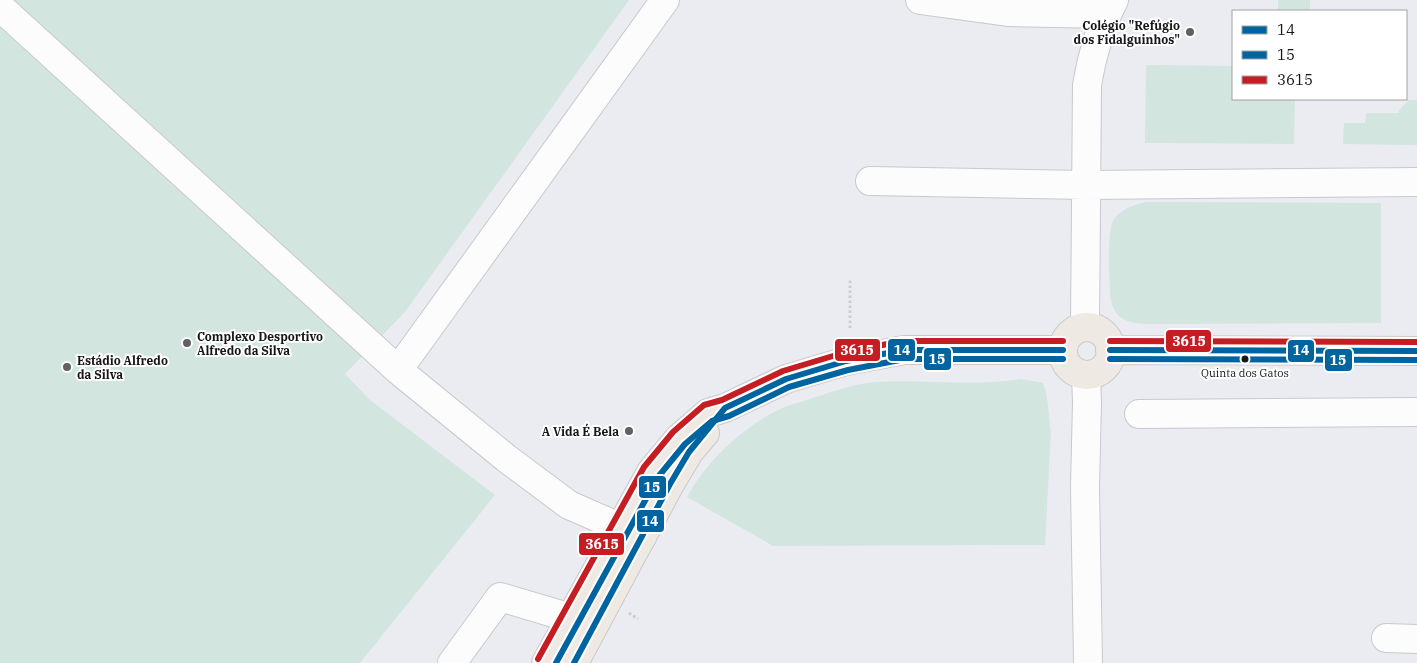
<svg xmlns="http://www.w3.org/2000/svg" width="1417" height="663" viewBox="0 0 1417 663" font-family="'IBM Plex Serif',serif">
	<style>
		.green { fill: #d2e5de }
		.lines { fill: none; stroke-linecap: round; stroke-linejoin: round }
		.minor-casing { stroke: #c8c9cd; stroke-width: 30 }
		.major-casing { stroke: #c9c9cc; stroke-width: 30 }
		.path { stroke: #cccdce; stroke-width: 3; stroke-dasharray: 2.5 2.5; stroke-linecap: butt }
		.minor { stroke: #fcfcfd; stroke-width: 28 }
		.major { stroke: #efe9e4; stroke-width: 28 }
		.bus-1-casing { stroke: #fff; stroke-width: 10 }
		.bus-2-casing { stroke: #fff; stroke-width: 10 }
		.bus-3-casing { stroke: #fff; stroke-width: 10 }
		.bus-1 { stroke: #0064a0; stroke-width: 6 }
		.bus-2 { stroke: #0064a0; stroke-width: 6 }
		.bus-3 { stroke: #c61d23; stroke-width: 6 }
		.poi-dot { fill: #616165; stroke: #fff; stroke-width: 2 }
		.bus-dot { fill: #161619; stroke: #fff; stroke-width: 2 }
		.labels { text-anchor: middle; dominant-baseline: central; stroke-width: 4; stroke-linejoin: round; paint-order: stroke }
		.bus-label { font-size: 11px; fill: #161619; stroke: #fff }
		.poi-label { font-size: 12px; font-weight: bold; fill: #161619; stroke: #fff; text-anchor: end }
		.line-badge { stroke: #fff; stroke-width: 2 }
		.badge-label { font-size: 14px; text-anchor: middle; font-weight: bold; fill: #fff }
	</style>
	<rect width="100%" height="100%" fill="#ebecf1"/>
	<path class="green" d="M0 0H629L405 312 345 374 370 400 495 495 360 663H0Z
		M1278 0H1310V11H1278Z
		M1146 65 1233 66V99H1295L1294 144 1145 143Z
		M1409 100H1417V145L1343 144 1344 123H1365L1366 113H1399V110Z
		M1147 202 1381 203V323L1145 324C1123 322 1114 318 1110 296 1110 280 1106 231 1114 219 1121 209 1136 204 1147 202Z
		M1021 379 1043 383C1049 399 1048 415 1051 432L1045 545 773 546 687 497C706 461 749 421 787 406 796 403 805 401 813 398 834 391 854 384 876 382 924 379 973 387 1021 379Z"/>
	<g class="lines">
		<defs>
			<path id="minor" d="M920 0 1008 12 1106 14
				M0 7 398 370 506 458 569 505 642 537
				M870 181 1086 185 1417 182
				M1085 327 1087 85C1092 55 1100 27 1114 0
				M398 370 665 0
				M1086 375 1087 402 1085 487 1088 663
				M1139 414 1417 412
				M1386 638 1417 639
				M452 663 500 597 571 618 581 629 580 636"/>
			<path id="major" d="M1063 351a24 24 0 1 1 48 0a24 24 0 1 1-48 0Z
				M1110 350 1417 351
				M546 663 651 472 679 438 708 413 725 408 786 379 846 361 904 350H1063
				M574 663 670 484 689 452 705 433"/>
		</defs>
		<use href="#minor" class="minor-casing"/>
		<use href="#major" class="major-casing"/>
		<path class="path" d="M850 328V280
			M629 613 638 619"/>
		<use href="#minor" class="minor"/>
		<use href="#major" class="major"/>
		<defs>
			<path id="bus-1" d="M1110 350 1417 351
				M574 663 670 484 689 452 725 408 786 379 846 361 904 350H1063"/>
			<path id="bus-2" d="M1110 359 1417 360
				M556 663 658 477 685 444 712 421 729 416 789 387 848 370 905 359H1063"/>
			<path id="bus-3" d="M1110 341 1417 342
				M538 659 644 467 673 432 704 405 722 400 783 371 843 353 902 341H1063"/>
		</defs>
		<use href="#bus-1" class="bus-1-casing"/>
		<use href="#bus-2" class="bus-2-casing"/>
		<use href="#bus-3" class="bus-3-casing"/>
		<use href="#bus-1" class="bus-1"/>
		<use href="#bus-2" class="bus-2"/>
		<use href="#bus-3" class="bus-3"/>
	</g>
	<g class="poi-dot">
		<circle cx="1190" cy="32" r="5"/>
		<circle cx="187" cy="343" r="5"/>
		<circle cx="67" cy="367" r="5"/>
		<circle cx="629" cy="431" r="5"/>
	</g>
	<circle class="bus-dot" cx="1245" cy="359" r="4.5"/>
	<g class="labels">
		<g class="bus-label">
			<text x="1245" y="373">Quinta dos Gatos</text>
		</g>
		<g class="poi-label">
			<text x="1180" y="25">Colégio "Refúgio<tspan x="1180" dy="14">dos Fidalguinhos"</tspan></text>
			<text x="197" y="336" text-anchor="start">Complexo Desportivo<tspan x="197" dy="14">Alfredo da Silva</tspan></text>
			<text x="77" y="360" text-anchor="start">Estádio Alfredo<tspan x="77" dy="14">da Silva</tspan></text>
			<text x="619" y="431">A Vida É Bela</text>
		</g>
	</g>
	<g class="line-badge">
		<rect x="1165" y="329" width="47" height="24" rx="5" fill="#c61d23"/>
		<rect x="834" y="338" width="47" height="24" rx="5" fill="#c61d23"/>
		<rect x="887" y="338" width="29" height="24" rx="5" fill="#0064a0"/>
		<rect x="1287" y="339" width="28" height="24" rx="5" fill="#0064a0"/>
		<rect x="923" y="347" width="29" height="24" rx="5" fill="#0064a0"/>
		<rect x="1324" y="348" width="29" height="24" rx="5" fill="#0064a0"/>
		<rect x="638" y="475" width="29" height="24" rx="5" fill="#0064a0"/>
		<rect x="636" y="509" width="29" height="24" rx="5" fill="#0064a0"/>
		<rect x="578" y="532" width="47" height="24" rx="5" fill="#c61d23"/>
	</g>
	<g class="badge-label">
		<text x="1189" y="346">3615</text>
		<text x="857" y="355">3615</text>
		<text x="902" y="355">14</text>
		<text x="1301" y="355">14</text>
		<text x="937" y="364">15</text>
		<text x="1338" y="365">15</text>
		<text x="652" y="492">15</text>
		<text x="650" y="526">14</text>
		<text x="602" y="549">3615</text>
	</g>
	<rect x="1232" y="10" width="175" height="90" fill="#ffffff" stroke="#a2a2a3"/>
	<rect x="1242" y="26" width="25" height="8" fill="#0064a0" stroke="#a2a2a3"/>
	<text x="1277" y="35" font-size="15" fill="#161619">14</text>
	<rect x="1242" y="51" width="25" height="8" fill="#0064a0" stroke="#a2a2a3"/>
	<text x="1277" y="60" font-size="15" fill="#161619">15</text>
	<rect x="1242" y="76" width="25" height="8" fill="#c61d23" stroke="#a2a2a3"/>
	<text x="1277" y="85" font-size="15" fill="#161619">3615</text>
</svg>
